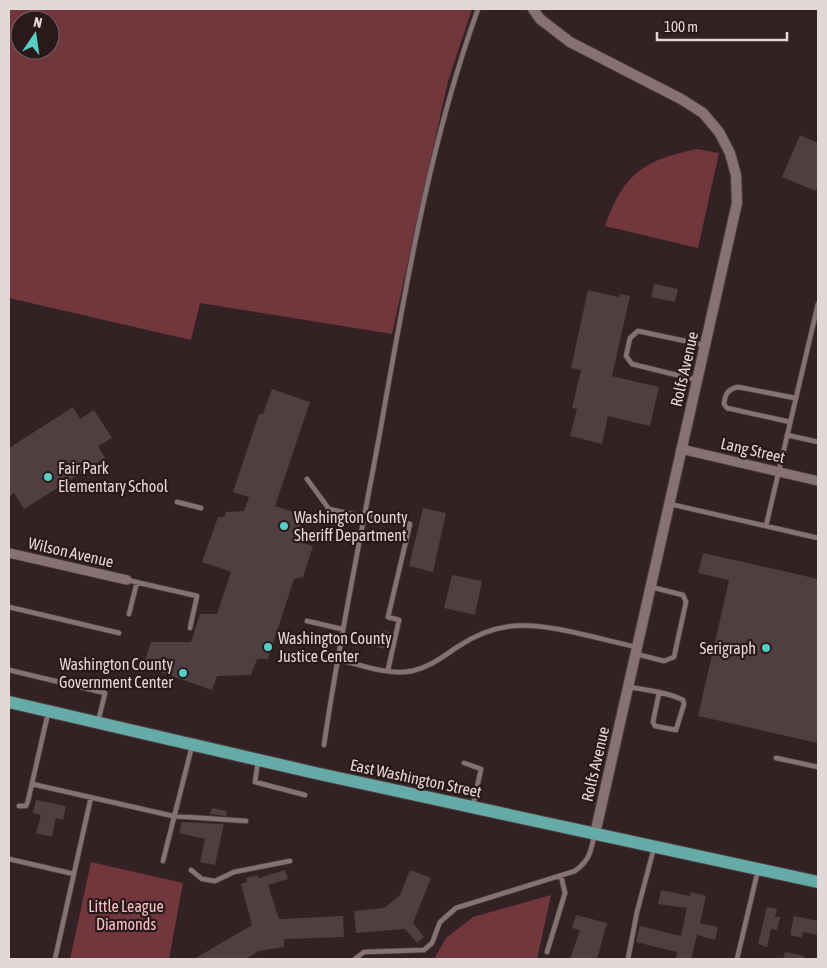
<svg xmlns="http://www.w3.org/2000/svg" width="827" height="968" viewBox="0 0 827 968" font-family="'Asap Condensed',sans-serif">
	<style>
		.green { fill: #72363d; fill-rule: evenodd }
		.building { fill: #513e40 }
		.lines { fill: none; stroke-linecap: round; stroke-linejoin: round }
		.service-casing { stroke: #4e4042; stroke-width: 6 }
		.minor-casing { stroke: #4e4042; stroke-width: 11 }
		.tertiary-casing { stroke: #4e4042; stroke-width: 12 }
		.primary-casing { stroke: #4e4042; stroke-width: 14 }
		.service { stroke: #877273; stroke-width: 4.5 }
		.minor { stroke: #877273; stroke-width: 9 }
		.tertiary { stroke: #877273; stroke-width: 10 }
		.primary { stroke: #65aba7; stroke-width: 12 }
		.poi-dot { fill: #55cec6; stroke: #29191a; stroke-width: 2 }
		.labels { text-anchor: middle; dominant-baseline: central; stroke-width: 4.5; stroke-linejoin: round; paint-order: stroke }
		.street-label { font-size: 16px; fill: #e3d7d8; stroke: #29191a }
		.poi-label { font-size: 16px; fill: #e3d7d8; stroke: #29191a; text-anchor: start }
		.park-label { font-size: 16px; fill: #f8c1c5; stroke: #29191a }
	</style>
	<rect width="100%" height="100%" fill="#332223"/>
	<path class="green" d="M9 9H472L448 81 392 334 200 303 191 340 9 298ZM20 20H50V50H20Z
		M697 149 719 153 698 248 605 226C624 173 644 160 697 149Z
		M91 862 183 883 169 959H70Z
		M551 895 537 959H434L446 938 473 917Z"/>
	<path class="building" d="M800 135 818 143V186L816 191 782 177Z
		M654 284 678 289 675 302 651 297Z
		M588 290 619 297 620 294 630 296 612 376 659 387 650 426 608 416 602 444 570 436 577 409 572 408 581 370 571 368Z
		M272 389 310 402 275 506 304 515 296 541 313 546 303 577 294 579 268 659H257L251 675 217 676 212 690 143 666 151 642H191L200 614H217L231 572 202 562 218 517H224L226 512 244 511 249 497 233 492 259 414H263Z
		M73 407 80 419 94 410 112 438 98 446 105 458 24 509 14 493 9 497V448Z
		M423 508 446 513 433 572 409 566Z
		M703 553 818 579V743L698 716 729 580 698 573Z
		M452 575 482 581 475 615 444 608Z
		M381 630 392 633 388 650 377 647Z
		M36 800 66 806 63 820 56 818 52 837 36 833 41 815 33 813Z
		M212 808 227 811 226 816 210 814Z
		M182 822 224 824 215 865 200 862 205 839 179 833Z
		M285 870 288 879 268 885 279 919 343 916 344 937 284 939V947L259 951 246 959H194L252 925 241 884 247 882 246 878 257 875 259 878Z
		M410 870 431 878 413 923 424 937 417 943 405 929 356 933 354 911 384 908 400 895Z
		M661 890 690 896 691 892 706 896 700 923 718 927 715 940 697 935 691 959H676L677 952 636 942 640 926 681 936 687 908 658 904Z
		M767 907 777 909 775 917H780L777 930 771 929 767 947 758 944Z
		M576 915 607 923 597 959H570L580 930 572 928Z
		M794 916 818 921V935L803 932 802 938 790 935Z
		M785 952 804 956V959H783Z"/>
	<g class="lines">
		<defs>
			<path id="service" d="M697 380 632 364 626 356 630 338 638 331 704 345
				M790 422 727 408 724 404C725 394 728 389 738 387L795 398
				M787 435 818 442
				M307 479 329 509 365 517
				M177 502 201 508
				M670 504 818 538
				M365 515 410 524 388 617 399 620 388 670
				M766 526 818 304
				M127 580 197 596 190 628
				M9 607 119 633
				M129 614 137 582
				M307 621 342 629
				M636 654 664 661 674 657 686 602 683 595 651 587
				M336 659C359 664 388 676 412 671 431 667 443 656 459 646 474 636 494 628 512 626 547 622 601 640 637 647
				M9 670 105 693 98 722
				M629 687C646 690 668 692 683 700L684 704 676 730 655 726 653 722 659 693
				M324 745C339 640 361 537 380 432 405 291 429 144 478 9
				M776 758 818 767
				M258 761 255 782 305 795
				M464 763 481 769 473 806
				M32 784 173 816 246 821
				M19 806H26L28 801 48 713
				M9 859 74 874
				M163 861 192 746
				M191 870 202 879 215 881 234 872 290 861
				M547 952 565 893 561 876
				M55 959 91 797
				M355 959 364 952 424 950 432 943 440 922 456 908 575 871C589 861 591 852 594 836
				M628 959 637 912 654 848
				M737 959 758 870"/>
			<path id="minor" d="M681 449 818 481
				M9 553 127 580"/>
			<path id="tertiary" d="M533 9 540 19 570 42 681 99 703 113 719 132 730 153 736 175 737 203 595 834"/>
			<path id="primary" d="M9 702 315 773 818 882"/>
		</defs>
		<use href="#service" class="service-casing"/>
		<use href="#minor" class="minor-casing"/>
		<use href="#tertiary" class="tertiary-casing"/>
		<use href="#primary" class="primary-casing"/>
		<use href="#service" class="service"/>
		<use href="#minor" class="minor"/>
		<use href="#tertiary" class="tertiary"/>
		<use href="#primary" class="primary"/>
	</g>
	<g class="poi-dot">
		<circle cx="48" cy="477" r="5"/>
		<circle cx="284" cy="526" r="5"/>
		<circle cx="268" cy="647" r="5"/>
		<circle cx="766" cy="648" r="5"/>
		<circle cx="183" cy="673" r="5"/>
	</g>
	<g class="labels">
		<g class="street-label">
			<text transform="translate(684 369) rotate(-77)">Rolfs Avenue</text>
			<text transform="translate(753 450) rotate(13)">Lang Street</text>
			<text transform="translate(71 552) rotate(13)">Wilson Avenue</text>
			<text transform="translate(595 764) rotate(-77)">Rolfs Avenue</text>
			<text transform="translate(416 778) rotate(12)">East Washington Street</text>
		</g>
		<g class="poi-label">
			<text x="58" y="468">Fair Park<tspan x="58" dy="18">Elementary School</tspan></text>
			<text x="294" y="517">Washington County<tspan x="294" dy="18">Sheriff Department</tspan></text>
			<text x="278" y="638">Washington County<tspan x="278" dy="18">Justice Center</tspan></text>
			<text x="756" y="648" text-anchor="end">Serigraph</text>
			<text x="173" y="664" text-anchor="end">Washington County<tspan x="173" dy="18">Government Center</tspan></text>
		</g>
		<g class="park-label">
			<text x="126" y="906">Little League<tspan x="126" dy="18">Diamonds</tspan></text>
		</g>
	</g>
	<rect width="827" height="968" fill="none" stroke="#e3d7d8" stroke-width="20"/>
	<g transform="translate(35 35) rotate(13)"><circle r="24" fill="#29191a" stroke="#736566"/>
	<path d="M0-4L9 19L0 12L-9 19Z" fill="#55cec6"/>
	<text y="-8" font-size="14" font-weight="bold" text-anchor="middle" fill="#e3d7d8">N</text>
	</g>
	<path d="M657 32v8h130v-8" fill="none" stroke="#e3d7d8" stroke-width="2.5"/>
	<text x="664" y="32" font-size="15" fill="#e3d7d8" stroke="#29191a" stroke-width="4" paint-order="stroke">100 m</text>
</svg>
